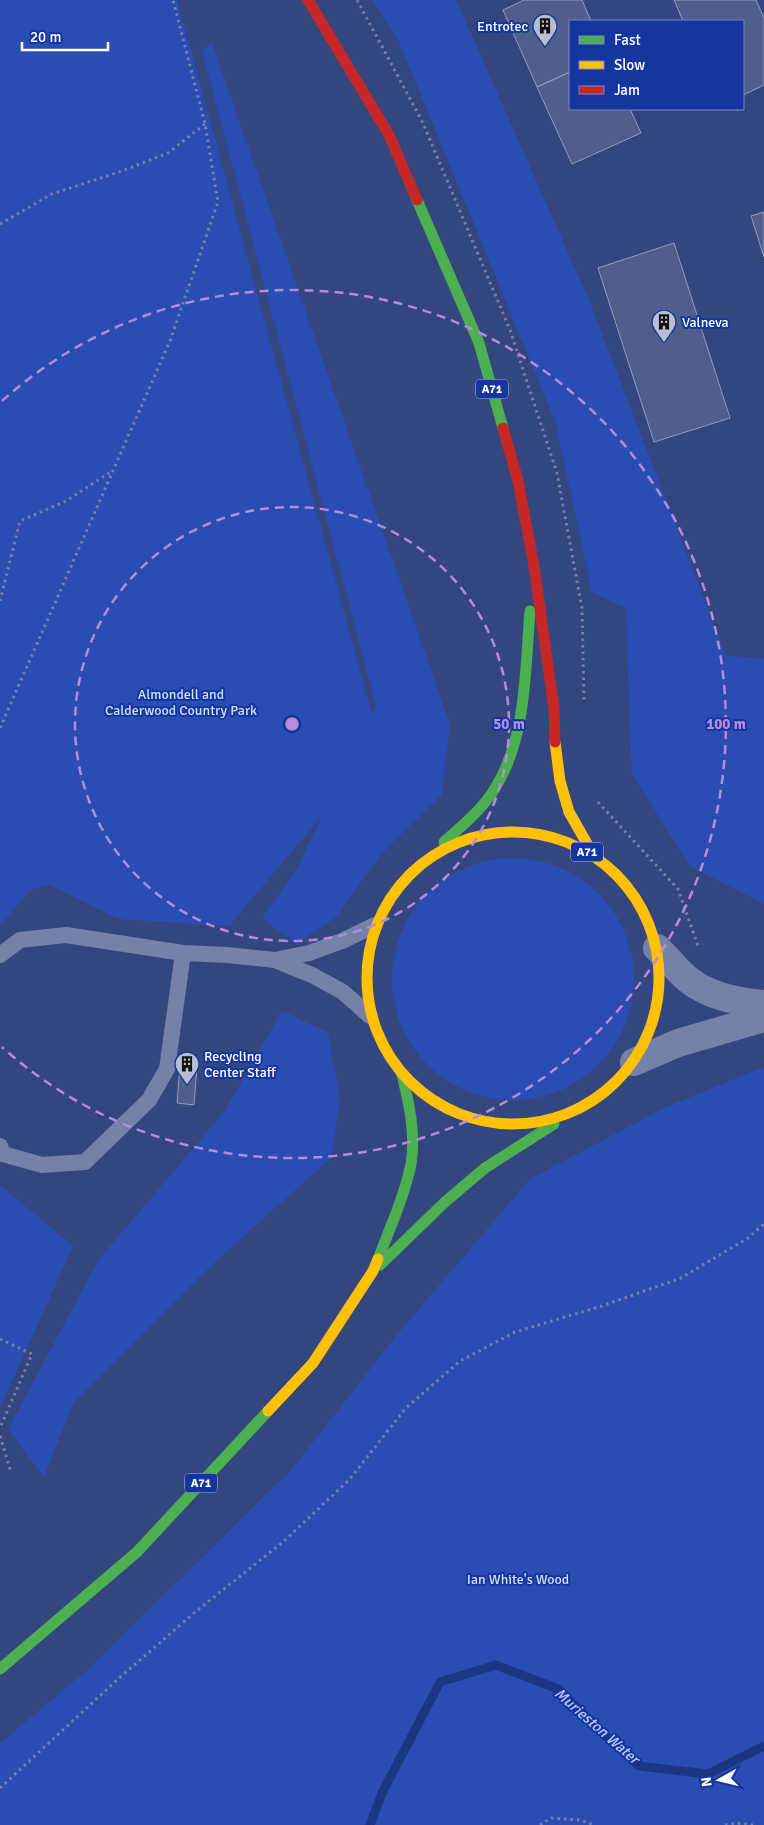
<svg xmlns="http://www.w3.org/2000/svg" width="764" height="1825" viewBox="0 0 764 1825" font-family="Signika,sans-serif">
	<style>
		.green { fill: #2a4db4 }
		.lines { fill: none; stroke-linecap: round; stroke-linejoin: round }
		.stream { stroke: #1d3684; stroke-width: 9 }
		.building { fill: #505e8c; stroke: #939dbd }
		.path { stroke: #7481a8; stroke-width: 3; stroke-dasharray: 2.5 4; stroke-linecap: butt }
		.lane { stroke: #7481a8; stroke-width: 16 }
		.street { stroke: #7481a8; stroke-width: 28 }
		.fast { stroke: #4caf50; stroke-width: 11 }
		.slow { stroke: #ffc107; stroke-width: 11 }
		.jam { stroke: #c62828; stroke-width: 11 }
		.ring { fill: none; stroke: #b68bdc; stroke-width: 2.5; stroke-dasharray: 9 6 }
		.labels { text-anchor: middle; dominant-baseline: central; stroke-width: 4; stroke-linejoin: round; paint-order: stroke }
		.shield { fill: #14369e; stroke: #b8c3e2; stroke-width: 1 }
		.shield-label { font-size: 12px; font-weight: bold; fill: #fff }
		.poi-label { font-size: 14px; fill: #fff; stroke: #14369e; text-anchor: start }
		.park-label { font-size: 14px; fill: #d4dffd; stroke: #14369e }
		.water-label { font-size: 15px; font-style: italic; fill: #b9cafa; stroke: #14369e }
		.centre { fill: #b68bdc; stroke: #14369e; stroke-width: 2.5 }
		.ring-label { font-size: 15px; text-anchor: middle; font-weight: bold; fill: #b68bdc; stroke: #14369e; stroke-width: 4; stroke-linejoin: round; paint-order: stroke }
	</style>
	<rect width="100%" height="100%" fill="#34467e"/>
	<path class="green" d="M0 0H177L372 714 376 706 202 51 212 43 450 724 442 794 382 853 335 918 296 944 262 918 296 870 322 816 229 926 119 919 50 885 31 890 0 925Z
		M373 0H456L589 300 726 656 764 658V904L690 866 632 774 625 608 592 592 555 421 400 44Z
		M392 979a121 121 0 1 1 242 0a121 121 0 1 1-242 0Z
		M282 1011 328 1032 340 1100 332 1157 214 1263 74 1402 44 1477 8 1429 99 1259 225 1111Z
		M764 1067V1825H0V1743L85 1672 292 1469 395 1337 530 1179 666 1107Z
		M0 1185 73 1246 0 1408Z"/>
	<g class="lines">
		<path class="stream" d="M370 1825 382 1793 440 1682 496 1665 558 1689 599 1730 639 1766 708 1774 764 1746"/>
	</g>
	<path class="building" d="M524 0H582L591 21H570V72L537 87 503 10Z
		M674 0H756L764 18V85L743 95V21H683Z
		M570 72V109H630L641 133 572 164 537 87Z
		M764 212V257L751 216Z
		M674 243 730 418 654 442 598 268Z
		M180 1065 197 1067 194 1105 177 1103Z"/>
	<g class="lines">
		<path class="path" d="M357 0 422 121 510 330 557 473 582 608 584 703
			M0 224 52 194 122 171 168 153 205 124
			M0 601 20 521 66 501 112 471
			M0 728 170 341 218 202 205 124 173 0
			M598 802 678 889 699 949
			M0 1339 32 1354 0 1428
			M0 1436 11 1472
			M0 1788 117 1680 194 1613 283 1542 349 1480 405 1409 460 1361 515 1332 602 1306 681 1278 748 1238 764 1224
			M540 1825 551 1818 579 1820 595 1825
			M725 1825 736 1823 754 1825"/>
		<path class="lane" d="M0 955 20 940 66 935 183 953 227 955 275 960 312 975 343 992 370 1016
			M275 960 309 953 342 941 375 925
			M0 1146 3 1154 42 1165 85 1162 149 1100 167 1069 183 953"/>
		<path class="street" d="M657 948C668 958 678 972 690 981 711 997 738 1002 764 1004
			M634 1062 678 1043 764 1018"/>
		<path class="fast" d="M417 200 479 343 503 428
			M444 842C461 827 479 812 492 793 527 741 525 671 530 611
			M378 1259C390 1228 404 1197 411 1164 416 1134 409 1103 402 1075
			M380 1265 445 1202 485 1168 554 1124
			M0 1669 137 1552 268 1411"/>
		<path class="slow" d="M555 742 560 781 569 812 593 854
			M367 978a146 146 0 1 1 292 0a146 146 0 1 1-292 0Z
			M268 1411 313 1363 373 1271 378 1259"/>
		<path class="jam" d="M308 0 389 135 417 200
			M503 428 518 481 534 566 554 709 555 742"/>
	</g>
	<g class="ring">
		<circle cx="292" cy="724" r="217"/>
		<path d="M2 401A434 434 0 1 1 2 1047"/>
	</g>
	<defs>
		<symbol id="building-pin" viewBox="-11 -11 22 30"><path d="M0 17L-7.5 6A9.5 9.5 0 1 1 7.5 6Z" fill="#b8bed2" stroke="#14369e"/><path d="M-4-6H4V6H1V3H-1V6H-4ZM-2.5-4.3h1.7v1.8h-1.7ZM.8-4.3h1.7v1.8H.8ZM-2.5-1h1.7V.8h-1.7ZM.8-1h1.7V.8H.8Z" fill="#111"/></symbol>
	</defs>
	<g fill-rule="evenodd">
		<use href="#building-pin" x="531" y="12" width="28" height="38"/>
		<use href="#building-pin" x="650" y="308" width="28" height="38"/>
		<use href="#building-pin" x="173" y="1050" width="28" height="38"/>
	</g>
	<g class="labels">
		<g class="shield">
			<rect x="476" y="379.5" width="32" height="19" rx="4"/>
			<rect x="571" y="842.5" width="32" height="19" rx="4"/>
			<rect x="185" y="1473.5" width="32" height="19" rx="4"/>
		</g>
		<g class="shield-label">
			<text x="492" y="389">A71</text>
			<text x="587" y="852">A71</text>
			<text x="201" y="1483">A71</text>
		</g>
		<g class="poi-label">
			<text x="528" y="26" text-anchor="end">Entrotec</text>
			<text x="682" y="322">Valneva</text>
			<text x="204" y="1056">Recycling<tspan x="204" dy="16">Center Staff</tspan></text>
		</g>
		<g class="park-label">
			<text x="181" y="694">Almondell and<tspan x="181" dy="16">Calderwood Country Park</tspan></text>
			<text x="518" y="1579">Ian White's Wood</text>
		</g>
		<g class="water-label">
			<text transform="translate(597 1726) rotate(41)">Murieston Water</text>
		</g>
	</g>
	<circle cx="292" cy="724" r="8" class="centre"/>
	<g class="ring-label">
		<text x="509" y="729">50 m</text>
		<text x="726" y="729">100 m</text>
	</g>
	<rect x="569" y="20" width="175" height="90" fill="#14369e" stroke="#7286c5"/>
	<rect x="579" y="36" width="25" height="8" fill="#4caf50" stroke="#7286c5"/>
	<text x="614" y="45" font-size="15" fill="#ffffff">Fast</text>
	<rect x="579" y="61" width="25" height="8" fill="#ffc107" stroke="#7286c5"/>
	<text x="614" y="70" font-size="15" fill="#ffffff">Slow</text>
	<rect x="579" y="86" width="25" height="8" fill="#c62828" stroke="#7286c5"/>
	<text x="614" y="95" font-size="15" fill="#ffffff">Jam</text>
	<g transform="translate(719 1780) rotate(262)" stroke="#14369e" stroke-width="4" paint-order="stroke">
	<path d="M0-4L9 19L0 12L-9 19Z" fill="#ffffff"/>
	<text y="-8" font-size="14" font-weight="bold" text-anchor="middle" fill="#ffffff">N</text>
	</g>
	<path d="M22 42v8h86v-8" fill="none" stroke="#ffffff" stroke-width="2.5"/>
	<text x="30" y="42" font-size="15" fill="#ffffff" stroke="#14369e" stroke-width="4" paint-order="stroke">20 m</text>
</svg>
